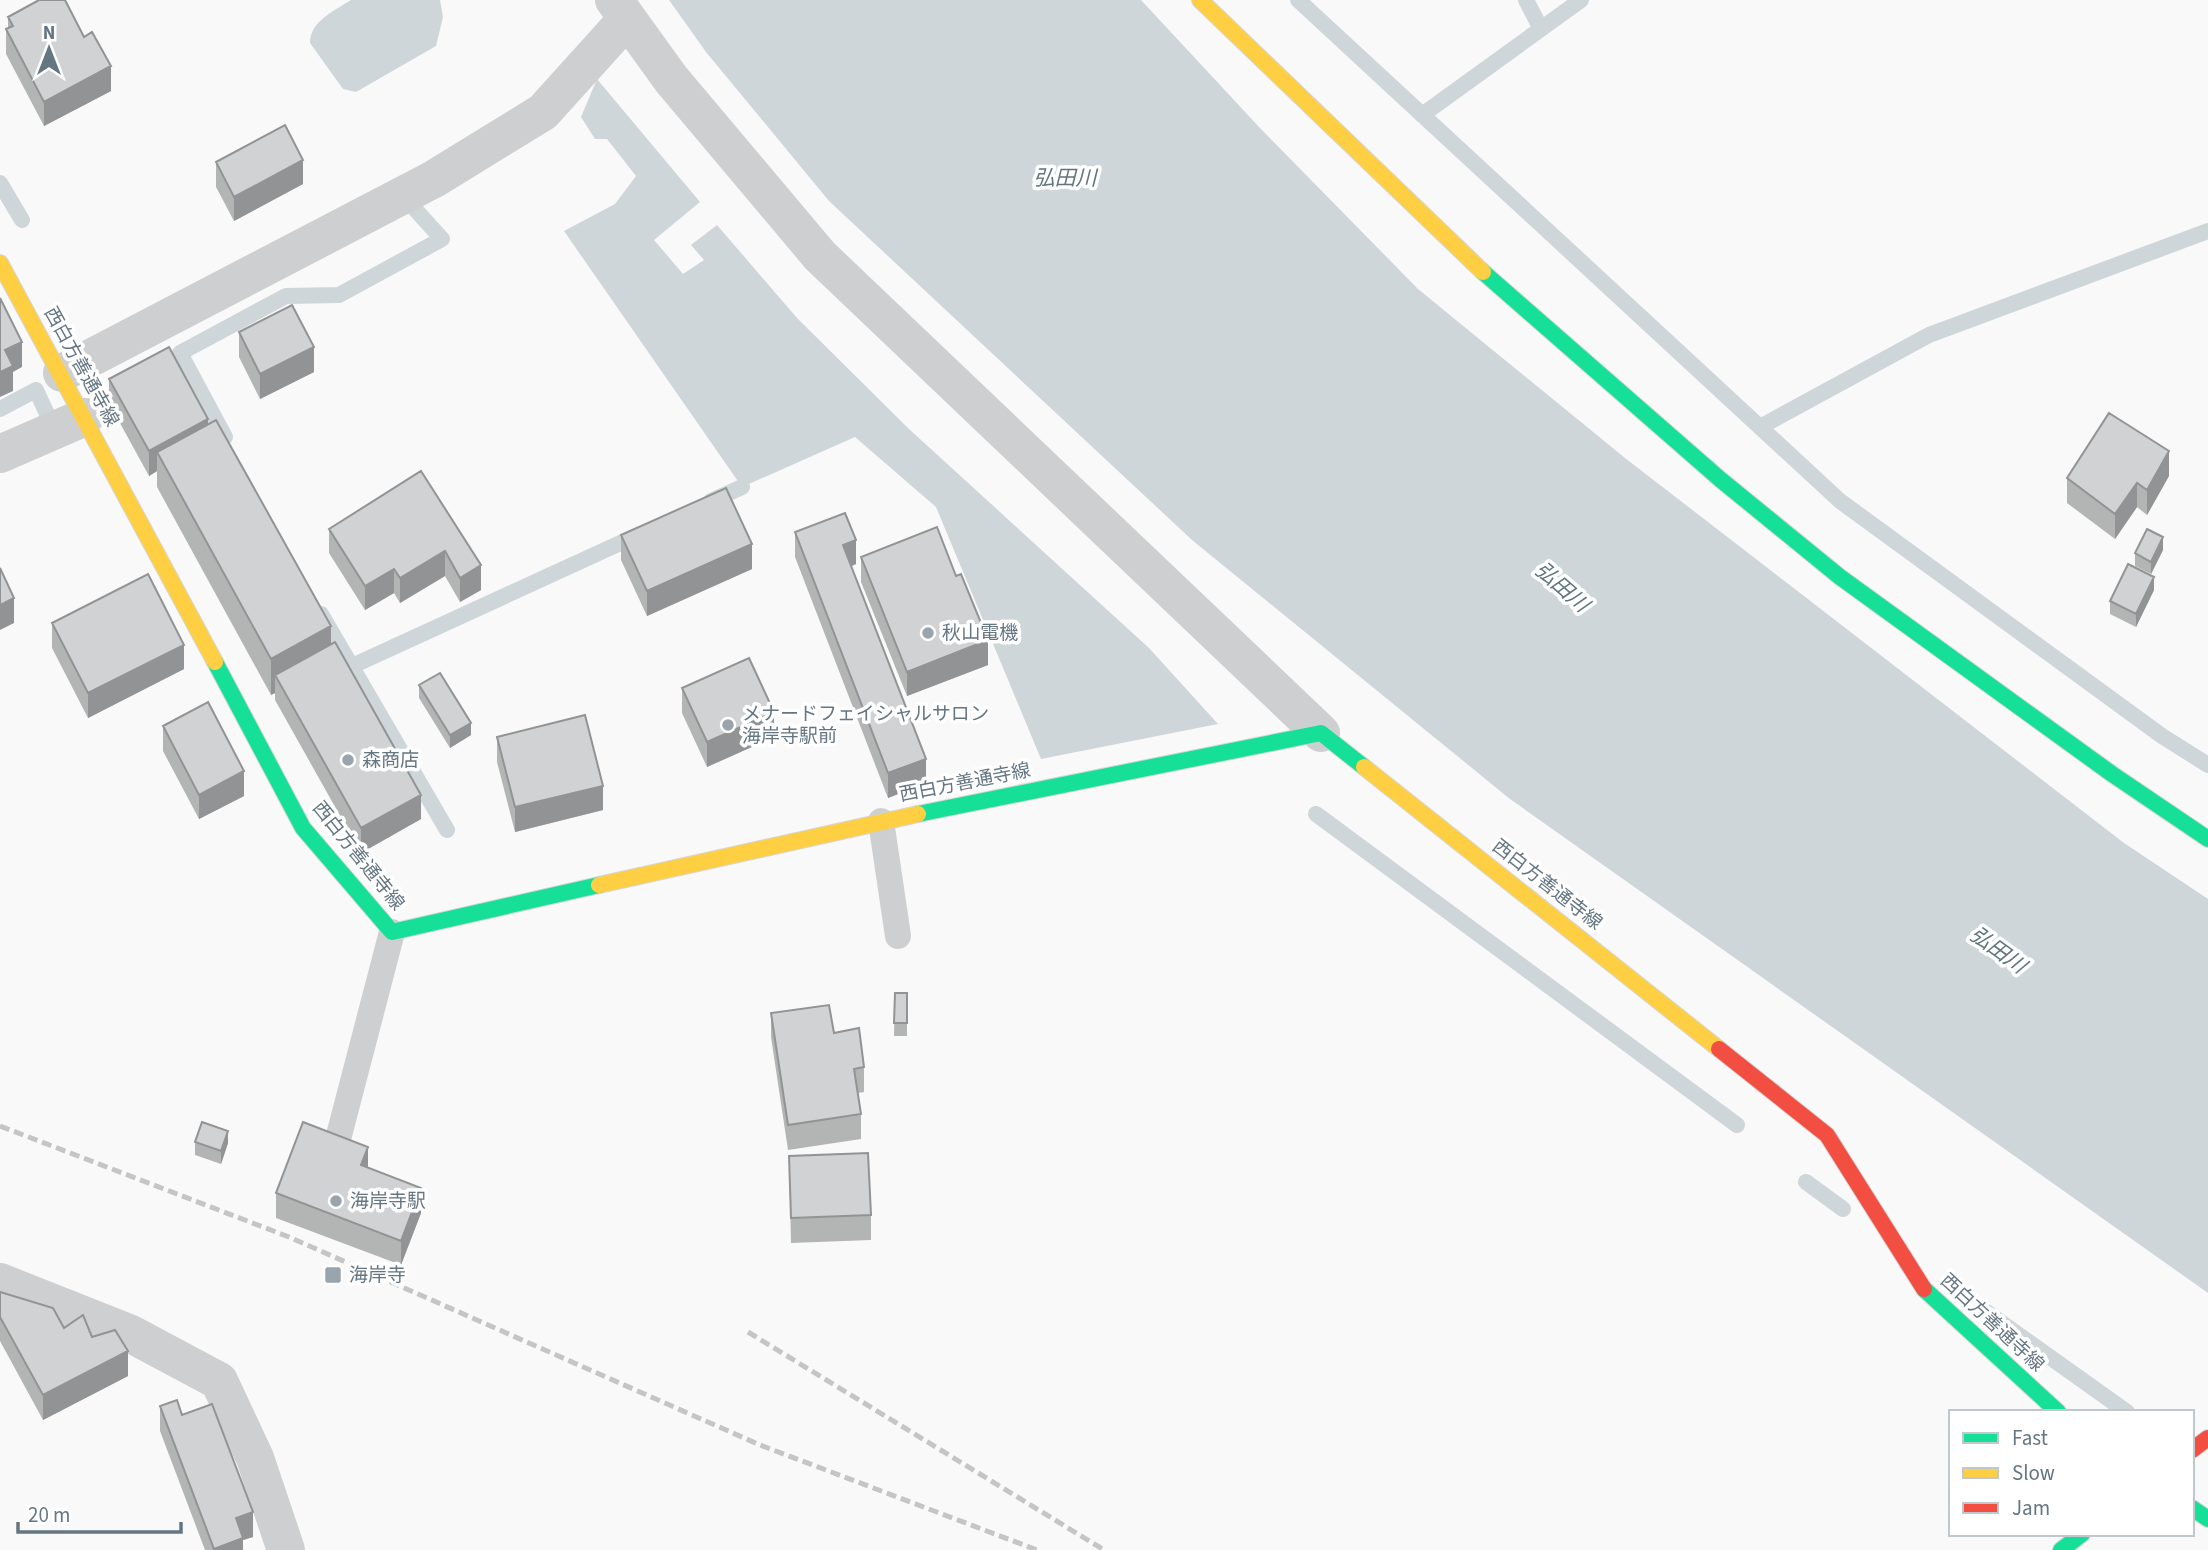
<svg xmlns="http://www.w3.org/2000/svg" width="2208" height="1550" viewBox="0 0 2208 1550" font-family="'Source Sans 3','Noto Sans JP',sans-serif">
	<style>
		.water { fill: #ced6d9 }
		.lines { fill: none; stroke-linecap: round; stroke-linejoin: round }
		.stream { stroke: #ced6d9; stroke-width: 16 }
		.fast-casing { stroke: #d5d6d7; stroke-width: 18 }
		.slow-casing { stroke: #d5d6d7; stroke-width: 18 }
		.jam-casing { stroke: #d5d6d7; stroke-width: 18 }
		.lane { stroke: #cecfd0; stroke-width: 26 }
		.street { stroke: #cecfd0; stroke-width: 38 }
		.fast { stroke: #16e098; stroke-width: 16 }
		.slow { stroke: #ffcf43; stroke-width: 16 }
		.jam { stroke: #f24e42; stroke-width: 16 }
		.rail { stroke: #c3c5c6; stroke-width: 5; stroke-dasharray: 10 5; stroke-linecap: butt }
		.wall { fill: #b3b5b5 }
		.shaded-wall { fill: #929394 }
		.building { fill: #d0d2d3; stroke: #929394; stroke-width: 2 }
		.poi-dot { fill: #99a4ac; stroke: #fff; stroke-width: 2.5 }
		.labels { text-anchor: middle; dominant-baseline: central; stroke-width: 7; stroke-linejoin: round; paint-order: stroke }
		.street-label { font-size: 19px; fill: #657683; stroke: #fff }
		.poi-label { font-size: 19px; fill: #657683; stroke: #fff; text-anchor: start }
		.water-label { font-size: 21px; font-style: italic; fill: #60757c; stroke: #fff }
	</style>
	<rect width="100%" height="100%" fill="#f9f9f9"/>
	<path class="water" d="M351 0H440L443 17 436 46 356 92 343 89 310 43C310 21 334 11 351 0Z
		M669 0H1141L1260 128 1418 289 1625 458 2124 843 2208 899V1293L1510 799 1192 540 829 201 706 52Z
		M597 79 700 202 654 240 683 274 704 260 691 245 717 225 797 318 909 429 1149 648 1218 724 1041 759 936 507 855 437 742 487 564 231 615 204 636 176 607 139H595L581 117Z"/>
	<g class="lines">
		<path class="stream" d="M1298 0 1840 501 2162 736 2208 765
			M1526 0 1541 29
			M1422 115 1581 0
			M0 183 22 220
			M0 409 36 390 48 416
			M1760 427 1929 335 2208 231
			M225 437 180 353 286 296 339 295 442 239 414 208
			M711 501 742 487
			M321 614 447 830
			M350 667 640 534
			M1316 814 1737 1125
			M1806 1182 1843 1209
			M1981 1308 2127 1412"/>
		<defs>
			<path id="fast" d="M1483 272 1721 480 1840 577 2112 774 2208 839
				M215 662 303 828 392 932 599 885
				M918 814 1321 733 1364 767
				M1924 1289 2058 1412
				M2192 1508 2208 1519
				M2061 1550 2082 1534"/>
			<path id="slow" d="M1200 0 1483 272
				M0 263 215 662
				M1364 767 1719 1049
				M599 885 918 814"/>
			<path id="jam" d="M1719 1049 1827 1135 1924 1289
				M2192 1450 2208 1438"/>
		</defs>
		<use href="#fast" class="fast-casing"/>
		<use href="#slow" class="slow-casing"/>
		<use href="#jam" class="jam-casing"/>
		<path class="lane" d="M881 821 898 936
			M337 1143 392 932"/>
		<path class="street" d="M614 0 671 79 820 256 1321 733
			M62 373 434 179 543 112 627 19
			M0 454 85 417
			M0 1282 131 1334 219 1381 255 1458 286 1550"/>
		<use href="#fast" class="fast"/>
		<use href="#slow" class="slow"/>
		<use href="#jam" class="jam"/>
		<path class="rail" d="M0 1126 289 1237 760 1445 1037 1550
			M748 1332 1104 1550"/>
	</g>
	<path class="wall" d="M8 17 111 91 44 126 6 54V29H8Z
		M216 162 303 184 234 221 216 187Z
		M239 332 314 372 260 399 239 357Z
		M109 379 208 425 331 644 421 819 361 853 275 700V693L271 695 157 487V471L149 476 109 403Z
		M421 471 481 590 460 602 445 576 400 603 394 593 365 610 329 553V529Z
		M2169 476 2147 515 2137 507 2115 539 2067 503V478Z
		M795 532 856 564 851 566 926 783 888 798 795 557Z
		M621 535 752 569 647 616 621 560Z
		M2163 550 2151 574 2135 566V553Z
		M861 557 988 665 907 696 861 582Z
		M2154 590 2136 627 2110 614V601Z
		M52 623 184 669 88 718 52 648Z
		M419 685 471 735 450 748 419 698Z
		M682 688 774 737 707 767 682 713Z
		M163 726 244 796 199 819 163 751Z
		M497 737 603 810 515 832 497 762Z
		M895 993H907V1036H894Z
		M771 1013 834 1033 864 1067V1092L858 1093 861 1114V1139L788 1150 771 1037Z
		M195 1142 228 1143 221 1164 195 1155Z
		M789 1156 871 1215V1240L791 1243Z
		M368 1167 421 1213 401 1265 276 1218V1193Z
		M0 1292 64 1328 92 1337 128 1376 43 1420 0 1341Z
		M160 1406 182 1415 253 1537 243 1540V1550H205L160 1431Z"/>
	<path class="shaded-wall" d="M111 66V91L44 126V102Z
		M303 160V184L234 221V197Z
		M22 342V367L13 372V391L0 397V372L5 350Z
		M314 347V372L260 399V374Z
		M208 419V444L157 452V471L149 476V451Z
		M2169 451V476L2147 515V490Z
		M2137 483V507L2115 539V514Z
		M2163 537V550L2151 574V562Z
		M856 540V564L843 570V545Z
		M752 544V569L647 616V591Z
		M445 551V576L400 603V578Z
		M481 565V590L460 602V578Z
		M394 569V593L365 610V586Z
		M2154 577V590L2136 627V614Z
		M14 598V623L0 630V605Z
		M331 626V662L275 675V693L271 695V659Z
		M988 640V665L907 696V672Z
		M184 645V669L88 718V693Z
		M774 712V737L707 767V742Z
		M471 723V735L450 748V735Z
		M926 759V783L888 798V773Z
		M244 771V796L199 819V795Z
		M603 786V810L515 832V807Z
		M421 795V819L361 853V828Z
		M228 1131V1143L221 1164V1151Z
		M368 1147V1171L361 1165Z
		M421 1188V1213L401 1265V1241Z
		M128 1351V1376L43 1420V1395Z
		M253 1512V1537L243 1540V1550H214L236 1518Z"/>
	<path class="building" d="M39 0H65L84 37 92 32 111 66 44 102 6 29 13 26 8 17Z
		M285 125 303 160 234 197 216 162Z
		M0 298 22 342 5 350 13 366 0 372Z
		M292 305 314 347 260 374 239 332Z
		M169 347 208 419 149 451 109 379Z
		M2109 413 2169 451 2147 490 2137 483 2115 514 2067 478Z
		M216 420 331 626 271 659 157 452Z
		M421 471 481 565 460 578 445 551 400 578 394 569 365 586 329 529Z
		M726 488 752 544 647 591 621 535Z
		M845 513 856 540 843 545 926 759 888 773 795 532Z
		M937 527 956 576 961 574 988 640 907 672 861 557Z
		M2147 529 2163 537 2151 562 2135 553Z
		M2128 564 2154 577 2136 614 2110 601Z
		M0 568 14 598 0 605Z
		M148 574 184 645 88 693 52 623Z
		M335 642 421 795 361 828 275 675Z
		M749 658 774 712 707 742 682 688Z
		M440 673 471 723 450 735 419 685Z
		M208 702 244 771 199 795 163 726Z
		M585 715 603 786 515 807 497 737Z
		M895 993H907V1023H894Z
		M829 1005 834 1033 859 1028 864 1067 854 1069 861 1114 788 1125 771 1013Z
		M202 1122 228 1131 221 1151 195 1142Z
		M303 1122 368 1147 361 1165 421 1188 401 1241 276 1193Z
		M868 1153 871 1215 791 1218 789 1156Z
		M0 1292 53 1308 64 1328 83 1315 92 1337 115 1330 128 1351 43 1395 0 1317Z
		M177 1400 182 1415 212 1404 253 1512 236 1518 243 1538 214 1549 160 1406Z"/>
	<g class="poi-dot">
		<circle cx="928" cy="633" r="7"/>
		<circle cx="728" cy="725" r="7"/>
		<circle cx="348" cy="760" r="7"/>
		<circle cx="336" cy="1201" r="7"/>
		<rect x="324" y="1266" width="18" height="18" rx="3.5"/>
	</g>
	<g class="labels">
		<g class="street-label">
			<text transform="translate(81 367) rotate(61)">西白方善通寺線</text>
			<text transform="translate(965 783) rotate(-11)">西白方善通寺線</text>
			<text transform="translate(358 856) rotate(51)">西白方善通寺線</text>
			<text transform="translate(1547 885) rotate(38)">西白方善通寺線</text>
			<text transform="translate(1992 1323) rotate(43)">西白方善通寺線</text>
		</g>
		<g class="poi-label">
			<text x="942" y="633">秋山電機</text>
			<text x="742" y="714">メナードフェイシャルサロン<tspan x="742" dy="22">海岸寺駅前</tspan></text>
			<text x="362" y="760">森商店</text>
			<text x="350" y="1201">海岸寺駅</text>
			<text x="349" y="1275">海岸寺</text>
		</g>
		<g class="water-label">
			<text x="1065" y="178">弘田川</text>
			<text transform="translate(1562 587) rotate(41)">弘田川</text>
			<text transform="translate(1998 950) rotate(36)">弘田川</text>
		</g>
	</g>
	<rect x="1949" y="1410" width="245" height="126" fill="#ffffff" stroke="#c1c8cd" stroke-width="2"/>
	<rect x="1963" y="1433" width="35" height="10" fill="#16e098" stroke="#c1c8cd" stroke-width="2"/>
	<text x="2012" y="1445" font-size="21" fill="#657683">Fast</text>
	<rect x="1963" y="1468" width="35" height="10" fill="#ffcf43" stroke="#c1c8cd" stroke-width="2"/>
	<text x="2012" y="1480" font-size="21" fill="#657683">Slow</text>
	<rect x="1963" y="1503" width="35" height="10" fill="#f24e42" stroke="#c1c8cd" stroke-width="2"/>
	<text x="2012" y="1515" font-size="21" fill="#657683">Jam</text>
	<g transform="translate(49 49)" stroke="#ffffff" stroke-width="5" paint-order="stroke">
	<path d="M0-5L12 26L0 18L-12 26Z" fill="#657683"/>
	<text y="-10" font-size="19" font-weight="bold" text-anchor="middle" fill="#657683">N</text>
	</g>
	<path d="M18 1522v10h163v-10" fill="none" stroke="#657683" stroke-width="3.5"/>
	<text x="28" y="1522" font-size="21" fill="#657683" stroke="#ffffff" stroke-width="5" paint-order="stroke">20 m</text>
</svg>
